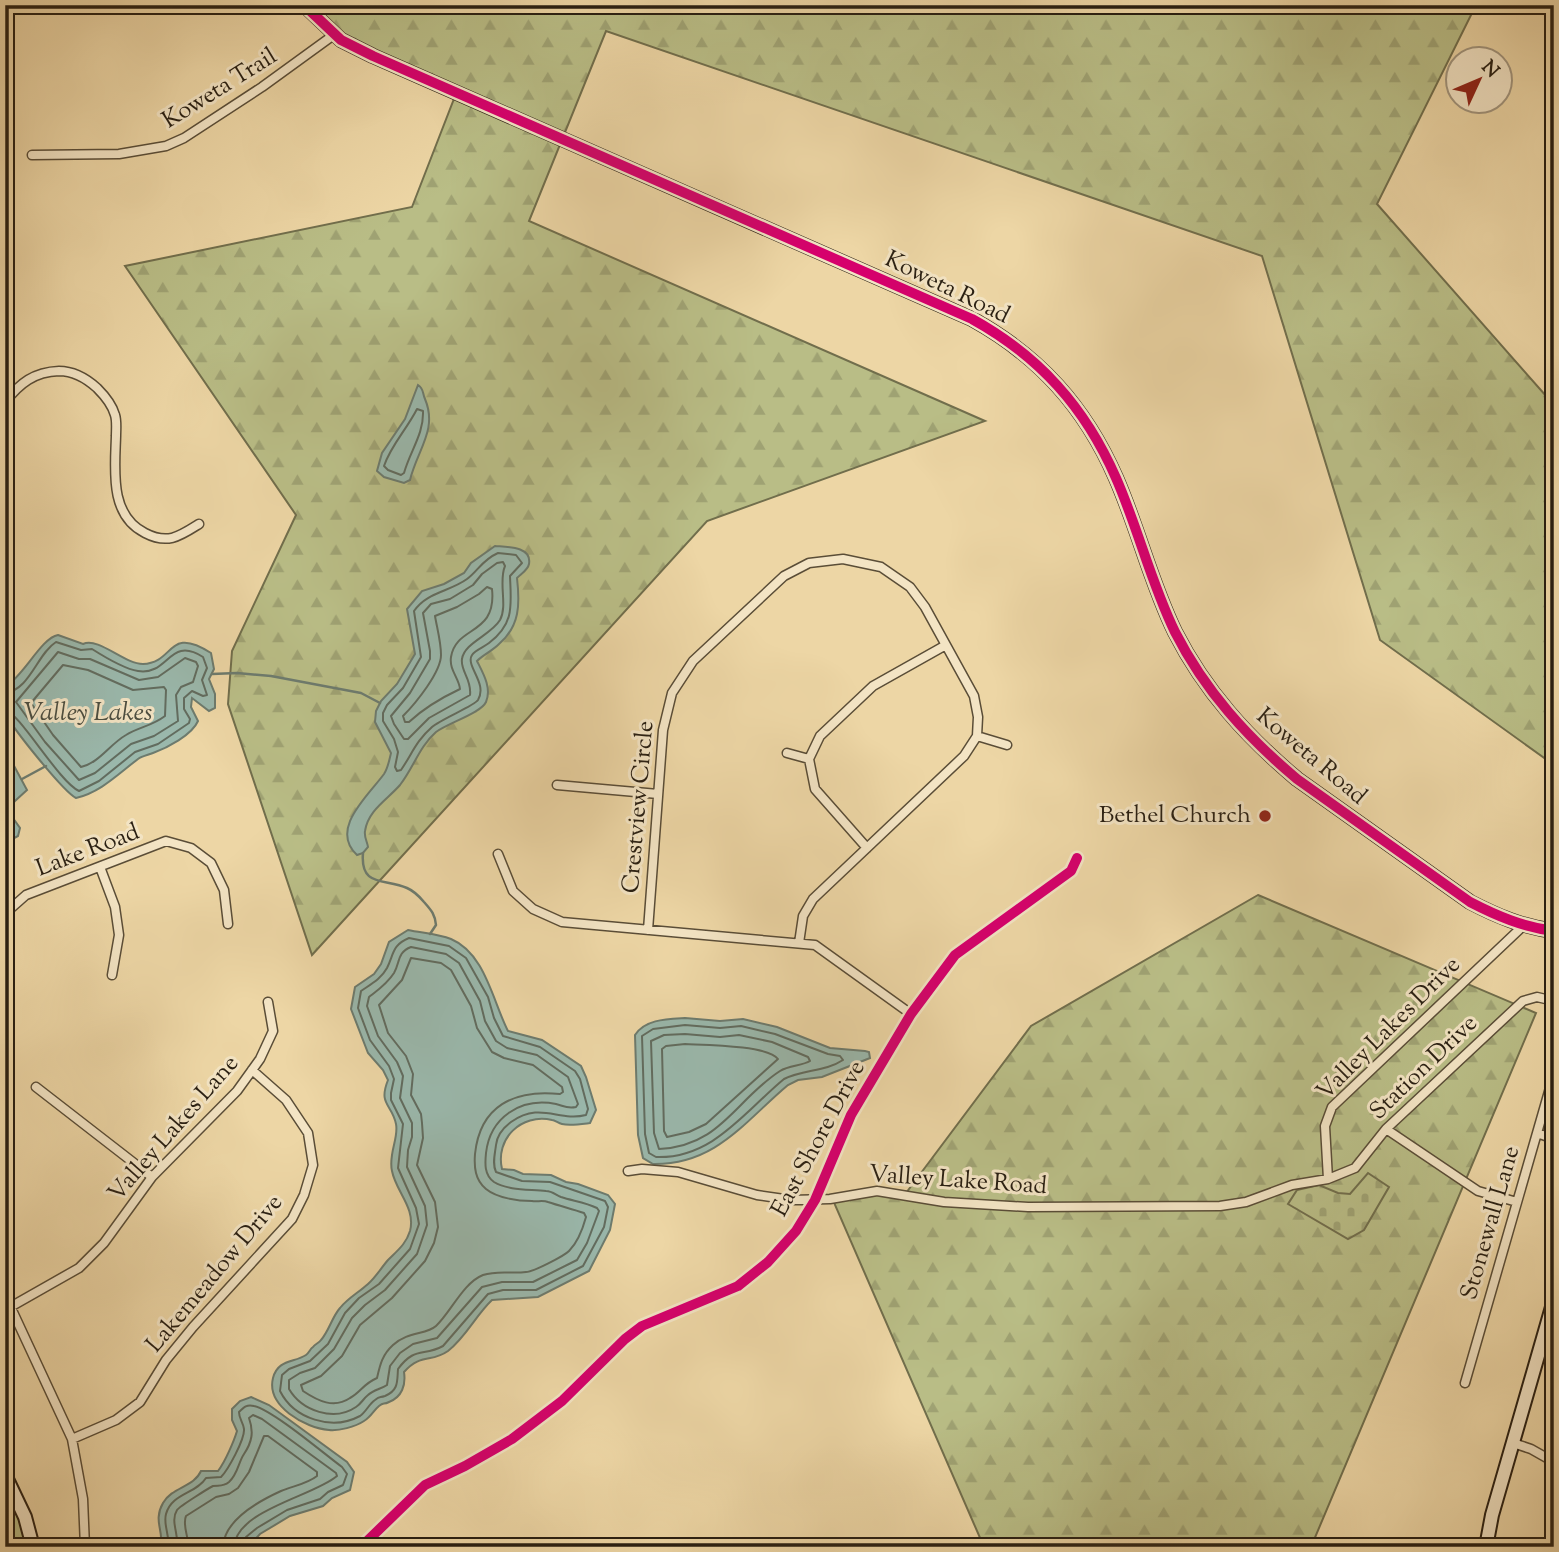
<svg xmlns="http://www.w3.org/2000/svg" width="1559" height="1552" viewBox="0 0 1559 1552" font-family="'Sorts Mill Goudy',serif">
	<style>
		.forest { fill: url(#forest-firs); stroke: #716e4c; stroke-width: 2 }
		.cemetery { fill: url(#cemetery-stones); stroke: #716e4c; stroke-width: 2 }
		.water { fill: #9ab8ac; stroke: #6d7b6e; stroke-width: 2 }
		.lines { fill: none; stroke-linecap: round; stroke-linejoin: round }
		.shore { stroke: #626c5f; stroke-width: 2 }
		.stream { stroke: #6d7b6e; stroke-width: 2.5 }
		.street-casing { stroke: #5a4d37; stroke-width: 11 }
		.secondary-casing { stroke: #291f12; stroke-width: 16 }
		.street { stroke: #f3e4c4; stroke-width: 8 }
		.secondary { stroke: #f3e4c4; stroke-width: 12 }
		.cycleway-casing { stroke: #f3e4c4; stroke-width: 15 }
		.cycleway { stroke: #d6006c; stroke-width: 10 }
		.poi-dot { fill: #8f2418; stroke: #f3e4c4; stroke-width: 2.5 }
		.labels { text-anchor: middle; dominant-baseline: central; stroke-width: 6; stroke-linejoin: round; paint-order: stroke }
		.street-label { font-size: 24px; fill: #291f12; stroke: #f3e4c4 }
		.poi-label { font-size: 24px; fill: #291f12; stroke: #f3e4c4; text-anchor: end }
		.water-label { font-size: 26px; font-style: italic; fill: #4b4d40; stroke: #f3e4c4 }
	</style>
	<defs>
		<pattern id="forest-firs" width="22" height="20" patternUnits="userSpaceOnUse" patternTransform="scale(1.75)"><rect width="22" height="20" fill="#b9bd86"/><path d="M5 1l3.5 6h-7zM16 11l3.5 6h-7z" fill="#9fa273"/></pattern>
		<pattern id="cemetery-stones" width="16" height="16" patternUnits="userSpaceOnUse" patternTransform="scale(1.75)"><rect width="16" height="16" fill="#b9bd86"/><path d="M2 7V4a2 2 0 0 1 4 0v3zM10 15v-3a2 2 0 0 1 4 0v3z" fill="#9fa273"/></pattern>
	</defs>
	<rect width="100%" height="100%" fill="#edd6a5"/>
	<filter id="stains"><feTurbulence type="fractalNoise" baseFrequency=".00286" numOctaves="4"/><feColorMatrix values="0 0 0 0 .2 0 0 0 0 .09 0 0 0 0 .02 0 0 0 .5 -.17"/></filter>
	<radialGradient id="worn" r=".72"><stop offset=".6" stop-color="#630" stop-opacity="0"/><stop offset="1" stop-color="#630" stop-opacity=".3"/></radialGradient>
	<path class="forest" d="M310 5H1476L1377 204 1554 405V765L1380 640 1262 256 606 31 529 221 985 421 707 521 312 955 228 704 232 651 296 515 125 266 412 207 457 91 338 37Z
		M1258 895 1536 1013 1311 1547H984L832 1198 855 1191 903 1197 1031 1026Z
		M5 1483 29 1547H5Z"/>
	<path class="cemetery" d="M1368 1173 1389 1187 1364 1230 1348 1239 1288 1204 1297 1190 1319 1185 1338 1193 1350 1194Z"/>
	<path class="water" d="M418 385C424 389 422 392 425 399 438 430 417 450 410 480L404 483 384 477 377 471 382 453 405 419Z
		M495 546C507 547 532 546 529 564 528 570 521 574 517 578 520 604 520 626 499 644 492 651 483 655 477 661 483 673 492 688 486 702 481 713 448 723 436 732 419 747 414 767 400 785 388 799 368 810 365 831 364 837 367 841 368 847L363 853 357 855C329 829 368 796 384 774 388 768 389 761 391 753L375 722 376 711 381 701 397 684 415 654 407 609 422 591 444 584 464 573 471 563Z
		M58 635 83 644C99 637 124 664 143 664 175 663 167 625 211 653L214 669 209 679 215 694V708L209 711 192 698 191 707 198 721C192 735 167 748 153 753 148 755 142 756 138 759 118 774 101 792 76 798 64 792 12 728 6 714 3 707 5 695 5 687 24 676 41 638 58 635Z
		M5 749 27 790 15 801 8 811 20 828 18 836 5 843Z
		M408 930C422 933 438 934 451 939 485 953 493 1002 508 1031L542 1040 581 1066 586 1077 596 1110 590 1123C582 1124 570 1126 562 1124 558 1123 555 1120 552 1120 521 1113 495 1139 502 1169L514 1170 523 1174 551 1175 566 1182 578 1184 608 1195 615 1204 610 1230 589 1271 538 1297 492 1300C476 1315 466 1337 448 1351 431 1363 421 1353 404 1372 406 1385 402 1397 389 1402 383 1405 384 1402 379 1406 374 1410 371 1417 364 1421 355 1427 339 1431 329 1430 305 1428 266 1406 273 1378 278 1359 294 1363 306 1355 309 1353 310 1349 313 1347 315 1344 319 1343 321 1340 329 1331 332 1317 340 1308 348 1298 358 1293 368 1284 376 1277 381 1268 388 1260 398 1250 406 1244 410 1231 416 1208 396 1192 392 1171 388 1154 399 1138 396 1124 392 1104 378 1105 388 1080L383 1070 368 1053 351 1009 355 987 374 974 381 964 389 942Z
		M685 1018 720 1021 743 1019 777 1027 830 1048 865 1051 869 1052 870 1058 822 1077 798 1080 788 1085C745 1121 716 1165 653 1164L643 1158 638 1135 635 1035C645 1019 668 1019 685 1018Z
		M251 1397 269 1405 347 1462 354 1472 350 1490 332 1498 323 1506 290 1516 260 1534 248 1547H159C166 1533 152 1522 163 1503 172 1487 194 1487 201 1471H218C225 1462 234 1441 237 1431L232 1420V1409L240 1401Z"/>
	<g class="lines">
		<path class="shore" d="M417 409 423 411C424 434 410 451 404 473L401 475 388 470 384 466C391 445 407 429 417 409Z
			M498 553 516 555 522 563 510 576C511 605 515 623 489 643 484 647 475 650 472 655 465 666 488 683 478 700 474 706 441 719 432 727 416 741 412 754 401 770L397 771 395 767 398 752 394 739 383 721V713L387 705 403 688 421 657 414 611C427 592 449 592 467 579 478 571 482 560 498 553Z
			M497 563 503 562 505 566C498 582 508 605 500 620 491 635 464 643 462 659 460 671 472 679 470 695L429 718 408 739H404L394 724 391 716 410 693 430 659V651L423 613 431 604 450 599 473 585 482 574Z
			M487 587 492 589C497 636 456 625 451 657 449 670 459 678 460 689 441 698 425 707 409 722H405L403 716C416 703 441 672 441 655 441 642 437 628 435 616L457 607 479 594Z
			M58 652 79 659H90L139 680 158 677 185 658 196 662 198 666 193 682 181 687 176 695 178 721 154 736 131 744 95 773 79 780 45 742 16 702Z
			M63 665 88 670 133 690 164 687 166 690 165 716C152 726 139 727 126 735 110 744 99 763 81 767L53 735 31 703Z
			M5 693C30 690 37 654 56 642L81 650 92 649C103 656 125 669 138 671 169 676 169 635 203 657L207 668 202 680 207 695 203 696 192 691 184 698V709L190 719 189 723 158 744 135 752 99 781 79 791C59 782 19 712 5 710
			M409 938 449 946 466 958 488 997 494 1018 503 1036 540 1047 575 1071 580 1079 588 1109 586 1115C558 1122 541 1101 511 1122 503 1128 497 1135 496 1145 495 1154 492 1164 496 1172L522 1181 550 1182 605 1201 608 1207 604 1227 583 1266 536 1290H503L488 1294 443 1346C423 1357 415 1346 398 1369 397 1381 399 1390 385 1396 379 1398 380 1396 375 1400 369 1404 366 1412 360 1416 332 1431 294 1419 280 1391L282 1375 289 1369 310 1361 328 1344 345 1313 359 1298 379 1284 410 1249 419 1224 416 1208 398 1168 403 1124 391 1100V1093L394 1079 389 1066 370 1040 358 1008 361 991C371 984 381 979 387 968 394 954 392 945 409 938Z
			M411 947 446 954 459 963 480 1001 485 1021 496 1041 507 1048 537 1055 568 1077 578 1104 576 1107C567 1109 564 1106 556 1104 520 1097 490 1118 486 1153 485 1163 484 1175 494 1182 509 1191 530 1189 546 1191 552 1191 556 1195 561 1197 573 1201 585 1202 597 1208L599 1211 587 1243 577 1260 533 1282H502L482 1287 437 1338 413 1344 400 1353 390 1366 387 1385C381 1389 373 1390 368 1395 363 1399 361 1404 356 1407 334 1422 302 1411 289 1389V1380L300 1373 315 1368 334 1349 352 1318 365 1305 385 1290 417 1254 427 1225 425 1206 407 1167 408 1150 412 1137V1123L400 1098 403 1076 397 1062 378 1036 367 1006 369 997C378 990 387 984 394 973 400 963 397 952 411 947Z
			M411 958 441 963 451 970 471 1006 477 1028 492 1052 504 1058 533 1065 562 1087 563 1092 560 1094C514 1089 480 1106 475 1154 474 1167 475 1180 486 1189 497 1198 518 1201 532 1201 537 1202 543 1200 548 1202 560 1206 572 1209 584 1213L586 1217C583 1228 577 1243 569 1251 564 1256 533 1272 526 1272 511 1274 498 1270 483 1275 463 1283 451 1312 436 1326 426 1335 408 1331 393 1345 382 1355 380 1365 377 1378 363 1384 361 1392 350 1398 334 1409 318 1401 303 1391L301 1385 321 1376 342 1356 360 1325 392 1298 425 1261 434 1243 438 1227 435 1202 417 1165 423 1138 422 1123 421 1114 411 1095 413 1074 406 1056 388 1033 379 1005 402 980Z
			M685 1025 720 1028 741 1026 775 1034 828 1054 840 1056 843 1060C825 1072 803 1069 784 1079 745 1111 713 1159 656 1157L649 1153 645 1134 642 1036 653 1029Z
			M685 1034 720 1037 739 1035 772 1042 808 1057 810 1061C802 1066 789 1065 780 1071 735 1100 721 1146 659 1149L654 1133 651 1041 664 1035Z
			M685 1044C705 1045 767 1045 778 1059L706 1124 689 1132 667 1137 664 1131 662 1049 666 1046Z
			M168 1547C170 1535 163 1525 166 1514 172 1493 196 1494 206 1478L221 1477C228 1470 245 1439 244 1429 243 1422 239 1419 239 1412 244 1407 247 1404 254 1406 274 1411 323 1453 342 1467L347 1474 343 1485 328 1492 320 1499 287 1510 257 1528 246 1537 243 1547
			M177 1547C179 1534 170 1521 177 1510 180 1506 209 1488 213 1486 219 1485 223 1487 229 1482 238 1474 238 1463 244 1454 252 1442 254 1432 249 1418L253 1415 262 1419 336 1473 337 1476C314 1496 236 1510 234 1547
			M188 1547C189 1537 182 1525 186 1516L216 1497 229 1494 238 1488 249 1472 264 1436H268L317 1472V1476C307 1484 293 1486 281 1491 259 1501 224 1520 223 1547"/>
		<path class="stream" d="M212 674 237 673 271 676 361 693 380 703
			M22 779 46 766
			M363 853C360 888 385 878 407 888 414 891 419 896 424 902 431 910 435 914 436 925L430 934"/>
		<defs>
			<path id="street" d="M32 155 119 154 166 146 184 138 262 87 335 34
				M5 402C20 383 34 372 59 371 73 371 87 379 97 388 105 396 112 404 115 415 117 421 116 430 116 436 115 470 109 515 145 533 168 545 180 536 199 524
				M977 736 1007 745
				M787 753 809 759
				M557 785 658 794
				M867 848 815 789 809 759 820 736 873 686 946 645
				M498 854 513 891 533 909 562 922 815 945 911 1014
				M100 867 115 907 119 935 112 975
				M5 920 9 910 26 895 166 841 191 848 211 863 224 890 228 924
				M648 930 663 730 672 693 693 661 784 576 809 563 843 559 881 567 910 587 925 607 974 696 978 717 977 736 964 756 813 899 803 916 799 943
				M36 1087 152 1177
				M1386 1129 1478 1191 1517 1202
				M1537 1133 1554 1139
				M628 1171 642 1169 678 1172 757 1195 791 1200 830 1199 877 1191 944 1202 1028 1207 1220 1206 1246 1202 1292 1185 1328 1179 1355 1168 1386 1129 1523 1001 1537 997 1554 1001
				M1328 1179 1325 1126 1332 1107 1523 926
				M5 1295 72 1439 83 1499 85 1547
				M5 1310 79 1268 104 1243 152 1177 237 1091 260 1059 273 1031 268 1002
				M1465 1383 1554 1074
				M72 1439 116 1420 140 1402 166 1360 193 1327 292 1219 304 1195 313 1165 308 1133 286 1100 252 1070
				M1513 1443 1531 1449 1554 1462
				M361 1547 425 1485 465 1466 512 1439 562 1401 625 1339 642 1326 738 1286 768 1262 796 1231 815 1200 851 1115 911 1014 955 955 1071 871 1077 858"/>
			<path id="secondary" d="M304 5 341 40 373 56 972 319C1039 356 1085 407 1116 478 1138 528 1151 583 1175 632 1205 691 1247 737 1297 779L1470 902C1497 916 1523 927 1554 931
				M5 1475 25 1517 33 1547
				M1486 1547 1492 1515 1554 1300"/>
		</defs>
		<use href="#street" class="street-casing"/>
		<use href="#secondary" class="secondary-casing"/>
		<use href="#street" class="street"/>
		<use href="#secondary" class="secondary"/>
		<defs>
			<path id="cycleway" d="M304 5 341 40 373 56 972 319C1039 356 1085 407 1116 478 1138 528 1151 583 1175 632 1205 691 1247 737 1297 779L1470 902C1497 916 1523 927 1554 931
				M361 1547 425 1485 465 1466 512 1439 562 1401 625 1339 642 1326 738 1286 768 1262 796 1231 815 1200 851 1115 911 1014 955 955 1071 871 1077 858"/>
		</defs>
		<use href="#cycleway" class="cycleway-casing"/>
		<use href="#cycleway" class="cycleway"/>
	</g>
	<circle class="poi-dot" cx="1265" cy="816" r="7"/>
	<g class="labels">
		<g class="street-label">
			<text transform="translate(220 89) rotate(-32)">Koweta Trail</text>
			<text transform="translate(947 288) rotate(26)">Koweta Road</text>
			<text transform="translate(1311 757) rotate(40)">Koweta Road</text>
			<text transform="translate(639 807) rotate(-85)">Crestview Circle</text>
			<text transform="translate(88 851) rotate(-21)">Lake Road</text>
			<text transform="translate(1389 1029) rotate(-45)">Valley Lakes Drive</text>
			<text transform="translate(1424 1068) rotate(-44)">Station Drive</text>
			<text transform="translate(174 1129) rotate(-49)">Valley Lakes Lane</text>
			<text transform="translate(819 1139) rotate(-62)">East Shore Drive</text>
			<text transform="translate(958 1181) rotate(4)">Valley Lake Road</text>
			<text transform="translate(1491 1223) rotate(-74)">Stonewall Lane</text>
			<text transform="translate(215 1274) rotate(-50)">Lakemeadow Drive</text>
		</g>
		<g class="poi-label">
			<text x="1251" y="816">Bethel Church</text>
		</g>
		<g class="water-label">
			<text x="88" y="713">Valley Lakes</text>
		</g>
	</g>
	<rect width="1559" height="1552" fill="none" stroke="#edd6a5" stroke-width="28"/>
	<rect x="7" y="7" width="1545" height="1538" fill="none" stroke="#291f12" stroke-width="3.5"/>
	<rect x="14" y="14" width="1531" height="1524" fill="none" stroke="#291f12" stroke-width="2"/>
	<g transform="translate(1479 80) rotate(46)"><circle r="33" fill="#f3e4c4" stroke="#a2957d" stroke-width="2"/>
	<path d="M0-5L12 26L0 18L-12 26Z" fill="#8f2418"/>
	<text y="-10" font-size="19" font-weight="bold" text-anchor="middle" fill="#291f12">N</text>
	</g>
	<rect width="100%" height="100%" filter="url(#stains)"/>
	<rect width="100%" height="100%" fill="url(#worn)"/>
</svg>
